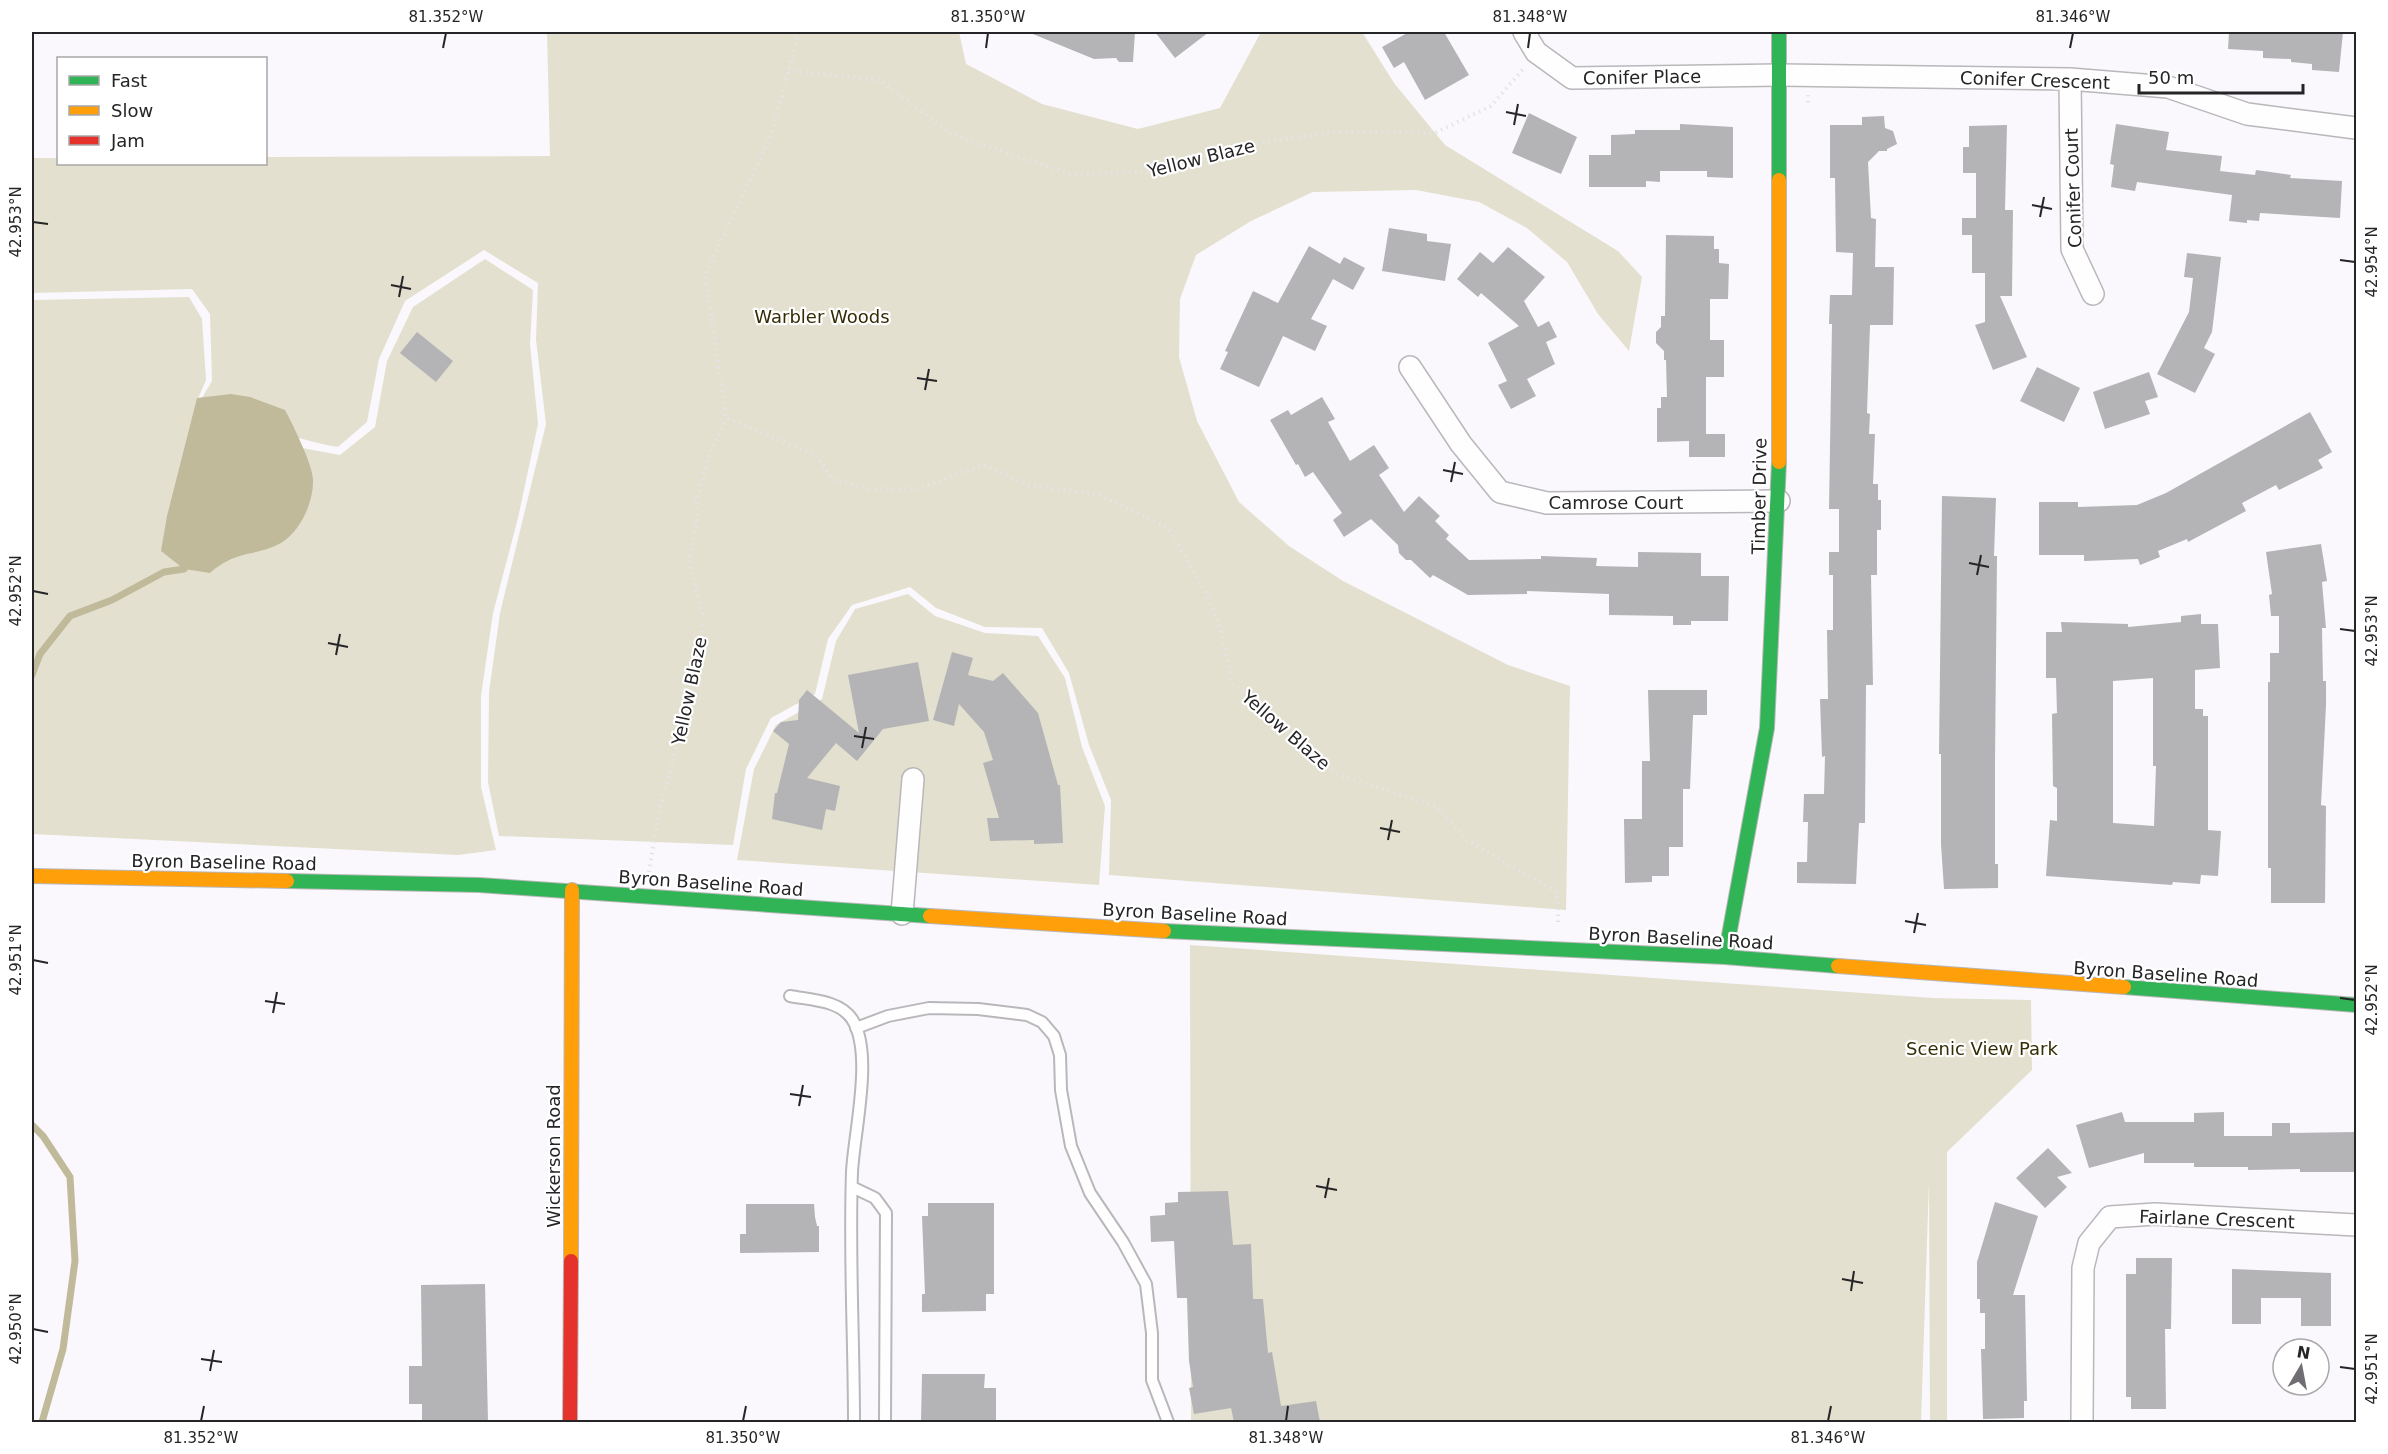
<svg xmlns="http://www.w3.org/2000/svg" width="2388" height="1454" viewBox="0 0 2388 1454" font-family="'DejaVu Sans',sans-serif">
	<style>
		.green { fill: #e3e0cf }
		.water { fill: #c0ba9a }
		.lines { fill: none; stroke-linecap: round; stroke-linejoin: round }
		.stream { stroke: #c0ba9a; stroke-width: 7 }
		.building { fill: #b4b3b6; fill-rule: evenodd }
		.lane-casing { stroke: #b9b7ba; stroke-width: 14 }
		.street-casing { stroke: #b9b7ba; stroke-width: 24 }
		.fast-casing { stroke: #b9b7ba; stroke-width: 16 }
		.slow-casing { stroke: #b9b7ba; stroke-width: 16 }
		.jam-casing { stroke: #b9b7ba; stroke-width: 16 }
		.path { stroke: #e4e4e4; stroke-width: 4; stroke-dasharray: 1.5 4.5; stroke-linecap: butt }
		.lane { stroke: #fefeff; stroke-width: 10 }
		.street { stroke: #fefeff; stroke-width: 21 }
		.fast { stroke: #30b455; stroke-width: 14 }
		.slow { stroke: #ff9f0a; stroke-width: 14 }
		.jam { stroke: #e5322d; stroke-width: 14 }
		.ticks { fill: none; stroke: #252427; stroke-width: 2 }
		.labels { text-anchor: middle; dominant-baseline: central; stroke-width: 4.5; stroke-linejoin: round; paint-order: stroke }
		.street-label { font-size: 18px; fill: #252427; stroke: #fff }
		.park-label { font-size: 18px; fill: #332c04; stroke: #fff }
		.neatline { fill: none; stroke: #252427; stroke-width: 2 }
		.ticks-label { font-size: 15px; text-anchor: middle; fill: #252427 }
	</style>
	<rect width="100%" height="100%" fill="#faf8fc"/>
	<path class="green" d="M547 32H959L966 64 1042 104 1138 129 1220 108 1261 32H1362L1394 83 1445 145 1618 251 1642 277 1629 351 1598 314 1567 262 1527 228 1479 202 1416 190 1313 192 1251 221 1196 255 1180 299 1179 357 1197 421 1239 502 1289 546 1343 581 1508 665 1570 686 1566 910 1109 875 1111 800 1089 745 1069 673 1042 628 985 627 936 608 910 587 852 605 828 639 815 694 771 718 746 769 733 845 499 836 488 782 489 692 500 613 546 424 536 340 538 283 484 250 405 301 379 359 367 422 338 447C289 439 247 419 202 398L212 381 210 314 192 289 32 293V158H58V164H266V157L550 156Z
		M485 259 533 290 530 344 538 424 518 518 493 613 481 696V787L496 850 458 855 32 834V300L189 297 202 319 206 380 196 403 302 448 340 455 375 427 387 361 413 307Z
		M908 594 935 616 985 633 1038 636 1065 678 1082 747 1105 806 1099 885 737 860 754 769 776 725 822 699 836 641 855 609Z
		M1190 945 1933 998 2031 1000 2032 1070 1947 1152V1422H1930L1929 1182 1921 1422H1191Z"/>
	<path class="water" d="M231 394 250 397 285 410C293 425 312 463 313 479 314 501 301 531 281 543 255 557 237 549 210 573L184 569 161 551 167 516 197 398Z"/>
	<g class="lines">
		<path class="stream" d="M32 675 40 654 70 616 112 600 164 572 184 569
			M32 1125 43 1136 70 1177 75 1261 63 1349 42 1422"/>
	</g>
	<path class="building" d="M1028 32H1135L1133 62H1119L1116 58 1094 59Z
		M1155 32H1209L1175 58Z
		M1409 32H1444L1469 75 1425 100 1404 62 1394 68 1382 47Z
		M2229 32H2343L2339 72 2312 70V64L2291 62V59L2263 58V51L2228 49Z
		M1529 113 1577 137 1561 174 1512 153Z
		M1884 116 1885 128 1893 131 1897 144 1887 149V151H1879L1868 162 1871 218 1876 219 1875 267H1894L1893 325H1870L1867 413 1870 414 1869 434H1875L1873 484H1878V500H1881V530H1877V575H1871L1873 685H1866L1865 823H1859L1856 884 1797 883V862H1807L1808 822H1803L1804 794H1824L1825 756 1822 757 1820 699H1828L1827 630H1833V575H1829V552H1839V509H1829L1832 324H1829L1830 295H1852L1853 253 1836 252 1835 178H1830V125H1862V117Z
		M1680 124 1733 127V178L1707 177V171H1660V182L1646 181V187H1589V155H1611V135L1635 134V130H1680Z
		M2116 124 2169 132 2166 150 2222 156 2220 171 2255 175 2256 170 2291 175 2290 178 2342 181 2340 218 2260 213 2259 221 2247 220V223L2229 221 2232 195 2137 182 2135 191 2111 187 2114 165 2110 164Z
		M2007 125 2005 210H2013L2012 296H2000L2027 357 1993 370 1975 325 1985 322V273H1972V235H1962V218H1976V173H1963V147H1969V126Z
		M1389 228 1427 234V241L1451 244 1445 281 1382 271Z
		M1666 235 1714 236V249H1719V263L1729 264 1728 299H1710V340H1724V377H1706V434H1725V457H1689V441L1657 442V408H1661V397H1667L1666 360H1664V351L1656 343V332L1661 327V316H1665Z
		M1309 246 1340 264 1344 257 1365 268 1353 290 1333 279 1311 319 1327 326 1315 351 1283 336 1259 387 1220 369 1228 352 1225 351 1253 291 1278 303Z
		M1508 247 1545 277 1524 301 1538 327 1549 321 1557 337 1546 342 1555 364 1527 379 1536 396 1511 409 1498 385 1507 381 1488 343 1519 326 1481 293 1478 297 1457 279 1480 252 1493 263Z
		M2187 253 2221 257 2212 332 2204 348 2215 354 2195 393 2157 374 2189 312 2193 278 2184 277Z
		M417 332 453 361 436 382 400 353Z
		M2037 367 2080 388 2064 422 2020 401Z
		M2149 372 2158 397 2145 401 2150 414 2105 429 2093 392Z
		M1322 397 1335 419 1328 422 1350 461 1374 445 1389 468 1379 475 1404 512 1419 496 1440 516 1435 521 1449 535 1446 539 1469 560 1541 559V556L1597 558 1596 566 1638 567V552L1701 553V576H1729L1728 621H1691V625H1673V616L1609 615V594L1527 591V594L1468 595 1433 575 1430 578 1411 560H1406L1399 553 1398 545 1371 519 1344 537 1333 520 1342 513 1313 472 1305 477 1298 464 1296 465 1270 420 1288 410 1291 415Z
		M2310 412 2332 452 2318 460 2323 468 2279 490 2276 485 2242 503 2246 511 2188 542 2187 539 2158 551 2160 557 2140 565 2138 559 2084 561V555H2039V502H2078V507L2137 505 2166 493Z
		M1942 496 1996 498 1994 556H1997L1995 761V864H1998V888L1944 889 1941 844V754H1939Z
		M2321 544 2327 581 2322 582 2326 628H2322L2323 681H2326V705L2321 805 2326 806 2325 903H2271V868H2268V682H2270V653H2279V616H2271L2269 595 2272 594 2266 552Z
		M2201 614V624H2218L2220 668 2195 670V709H2203V716H2208V830L2221 831 2218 876 2201 875 2200 884 2173 882 2172 885 2046 876 2050 820 2057 821V788L2053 786 2052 714 2057 713 2056 678H2046V632H2062L2061 622 2128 624V627L2181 622V616ZM2153 678V766H2156L2154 826 2113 823V681Z
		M952 652 973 658 968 675 993 681 1003 673 1038 713 1058 785H1060L1063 843 1034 844V840L990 841 987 818H999L983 763 993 760 984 732 959 704 954 726 933 720Z
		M918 662 929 721 883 729 857 761 836 743 807 778 840 786 835 811 826 809 822 830 772 819 775 793H777L789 744 773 731 781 722 798 720 799 700 807 690 859 733 848 675Z
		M1648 690H1707V715H1693L1690 789H1683V847H1669V876H1652V882L1625 883 1624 819H1642V761H1650Z
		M2122 1112 2125 1122H2194V1113L2224 1112V1136H2272V1123H2290V1133L2356 1132V1172H2300V1169L2248 1170V1167H2194V1163H2144V1153L2089 1168 2076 1125Z
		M2048 1148 2072 1173 2057 1177 2067 1187 2045 1208 2016 1178Z
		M1228 1191 1233 1245 1251 1244 1253 1299H1263L1268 1353 1272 1352 1281 1406 1316 1401 1320 1422H1234L1231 1408 1194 1414 1189 1388 1193 1387 1189 1361 1187 1298H1177L1174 1241 1151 1242 1150 1216 1165 1215V1203L1178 1202V1192Z
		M1995 1202 2038 1216 2013 1295H2025L2027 1401H2024V1418L1983 1419 1981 1349H1985V1313H1980V1299H1977V1262Z
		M928 1203H994V1294H986V1311L922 1312V1294H925L922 1216H928Z
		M746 1204H814L815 1217 817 1226H819V1252L740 1253V1234H746Z
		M2136 1258H2172L2171 1329H2165L2166 1409H2131V1397H2126V1274H2136Z
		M2232 1269 2331 1273V1326H2301V1298H2261V1324H2232Z
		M485 1284 488 1422H422V1404H409V1366H422L421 1285Z
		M922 1374H985L984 1388H996V1422H921Z"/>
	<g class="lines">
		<defs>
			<path id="lane" d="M790 996C811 1000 839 1000 852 1019 874 1053 854 1132 852 1172 849 1255 854 1339 854 1422
				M856 1028 888 1016 929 1008 978 1009 1027 1015 1042 1022 1054 1036 1060 1055 1061 1090 1071 1146 1090 1193 1123 1242 1146 1284 1152 1333V1380L1168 1422
				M852 1187 875 1198 886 1213 885 1422"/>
			<path id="street" d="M1524 32 1536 52 1572 78 1780 75 2070 79 2168 87 2247 114 2356 128
				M2070 79 2072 249 2093 294
				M1410 367 1461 444 1500 492 1547 503 1779 501
				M902 914 913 779
				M2082 1422 2083 1268 2089 1243 2110 1217 2155 1214 2356 1225"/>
			<path id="fast" d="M1779 32V180
				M287 881 479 885 930 916
				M1164 931 1725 957 1838 966
				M1725 957 1767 728 1779 462
				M2124 987 2356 1005"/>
			<path id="slow" d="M1779 180V462
				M32 876 287 881
				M930 916 1164 931
				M1838 966 2124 987
				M571 1261 572 890"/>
			<path id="jam" d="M570 1422 571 1261"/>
		</defs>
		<use href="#lane" class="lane-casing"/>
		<use href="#street" class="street-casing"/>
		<use href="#fast" class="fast-casing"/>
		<use href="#slow" class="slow-casing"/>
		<use href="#jam" class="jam-casing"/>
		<path class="path" d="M799 32 772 133 705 275 726 418 816 455 832 479 870 489H917L983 465 1029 485 1099 495 1169 529 1207 594 1220 628 1233 684 1338 775 1436 806 1467 840 1555 891 1558 901V925
			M788 71 880 80 951 134 1070 174 1156 172 1232 147 1334 132 1435 133 1491 106 1523 69
			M1808 95V107
			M649 872 659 811 696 674 704 618 689 562 697 523 696 502 709 456 726 418"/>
		<use href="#lane" class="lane"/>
		<use href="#street" class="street"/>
		<use href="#fast" class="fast"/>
		<use href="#slow" class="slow"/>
		<use href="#jam" class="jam"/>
	</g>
	<path class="ticks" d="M443 48 446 33M986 48 988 33M1528 48 1530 33M2070 48 2073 33M1506 112 1526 116M1514 125 1518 104M2032 205 2052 209M2040 217 2044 197M33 222 48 224M2340 260 2355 262M391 285 411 289M399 297 403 276M917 378 937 381M925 390 929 369M1443 470 1463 474M1451 482 1455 462M1969 563 1989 567M1977 575 1981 555M33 591 48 594M2340 629 2355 631M328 643 348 647M336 655 340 634M854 736 874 739M862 748 866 727M1380 828 1400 832M1388 840 1392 820M1905 921 1926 925M1914 933 1918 913M33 960 48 963M2340 998 2355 1000M265 1001 285 1004M273 1013 277 992M790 1094 811 1097M799 1106 803 1085M1316 1186 1337 1190M1325 1198 1329 1178M1842 1279 1863 1283M1851 1291 1854 1271M33 1329 48 1332M201 1359 222 1362M2340 1367 2355 1369M210 1371 214 1350M201 1421 204 1406M743 1421 746 1406M1286 1421 1288 1406M1828 1421 1831 1406"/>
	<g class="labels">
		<g class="street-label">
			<text transform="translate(1642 77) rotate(-1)">Conifer Place</text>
			<text transform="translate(2035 80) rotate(2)">Conifer Crescent</text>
			<text transform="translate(1201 158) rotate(-14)">Yellow Blaze</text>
			<text transform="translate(2073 188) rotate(-92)">Conifer Court</text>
			<text transform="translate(1759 496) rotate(-89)">Timber Drive</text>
			<text x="1616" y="502">Camrose Court</text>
			<text transform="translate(689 691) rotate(-78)">Yellow Blaze</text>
			<text transform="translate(1286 730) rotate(41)">Yellow Blaze</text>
			<text transform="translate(224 862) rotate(1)">Byron Baseline Road</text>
			<text transform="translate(711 883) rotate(4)">Byron Baseline Road</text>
			<text transform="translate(1195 914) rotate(3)">Byron Baseline Road</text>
			<text transform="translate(1681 938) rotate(3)">Byron Baseline Road</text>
			<text transform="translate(2166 974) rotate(4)">Byron Baseline Road</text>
			<text transform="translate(553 1156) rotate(-90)">Wickerson Road</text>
			<text transform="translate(2217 1219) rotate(2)">Fairlane Crescent</text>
		</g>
		<g class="park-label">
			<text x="822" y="316">Warbler Woods</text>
			<text x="1982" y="1048">Scenic View Park</text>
		</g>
	</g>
	<rect width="2388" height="1454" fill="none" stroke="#ffffff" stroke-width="66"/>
	<rect x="57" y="57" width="210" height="108" fill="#ffffff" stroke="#a8a7a9" stroke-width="1.5"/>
	<rect x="69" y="76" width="30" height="9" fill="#30b455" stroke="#a8a7a9" stroke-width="1.5"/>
	<text x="111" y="87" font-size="18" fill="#252427">Fast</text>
	<rect x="69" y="106" width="30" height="9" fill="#ff9f0a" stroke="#a8a7a9" stroke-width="1.5"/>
	<text x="111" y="117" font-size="18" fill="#252427">Slow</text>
	<rect x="69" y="136" width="30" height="9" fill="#e5322d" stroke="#a8a7a9" stroke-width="1.5"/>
	<text x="111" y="147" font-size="18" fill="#252427">Jam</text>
	<g transform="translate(2301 1367) rotate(10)"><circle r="28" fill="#ffffff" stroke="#a8a7a9" stroke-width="1.5"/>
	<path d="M0-4.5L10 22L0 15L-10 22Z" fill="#706e72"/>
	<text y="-9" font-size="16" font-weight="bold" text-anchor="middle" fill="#252427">N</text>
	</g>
	<path d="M2139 84v9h164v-9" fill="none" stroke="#252427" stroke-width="3"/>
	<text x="2148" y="84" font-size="18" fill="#252427" stroke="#ffffff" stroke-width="4.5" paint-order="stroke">50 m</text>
	<rect x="33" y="33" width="2322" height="1388" class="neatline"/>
	<g class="ticks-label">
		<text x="446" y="22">81.352°W</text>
		<text x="988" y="22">81.350°W</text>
		<text x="1530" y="22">81.348°W</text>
		<text x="2073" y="22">81.346°W</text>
		<text transform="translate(16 222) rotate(-90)" y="5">42.953°N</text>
		<text transform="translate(2372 262) rotate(-90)" y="5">42.954°N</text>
		<text transform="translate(16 591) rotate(-90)" y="5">42.952°N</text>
		<text transform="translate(2372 631) rotate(-90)" y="5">42.953°N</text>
		<text transform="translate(16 960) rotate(-90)" y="5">42.951°N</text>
		<text transform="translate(2372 1000) rotate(-90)" y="5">42.952°N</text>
		<text transform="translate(16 1329) rotate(-90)" y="5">42.950°N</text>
		<text transform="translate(2372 1369) rotate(-90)" y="5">42.951°N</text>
		<text x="201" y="1443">81.352°W</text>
		<text x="743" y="1443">81.350°W</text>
		<text x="1286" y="1443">81.348°W</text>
		<text x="1828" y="1443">81.346°W</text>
	</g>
</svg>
